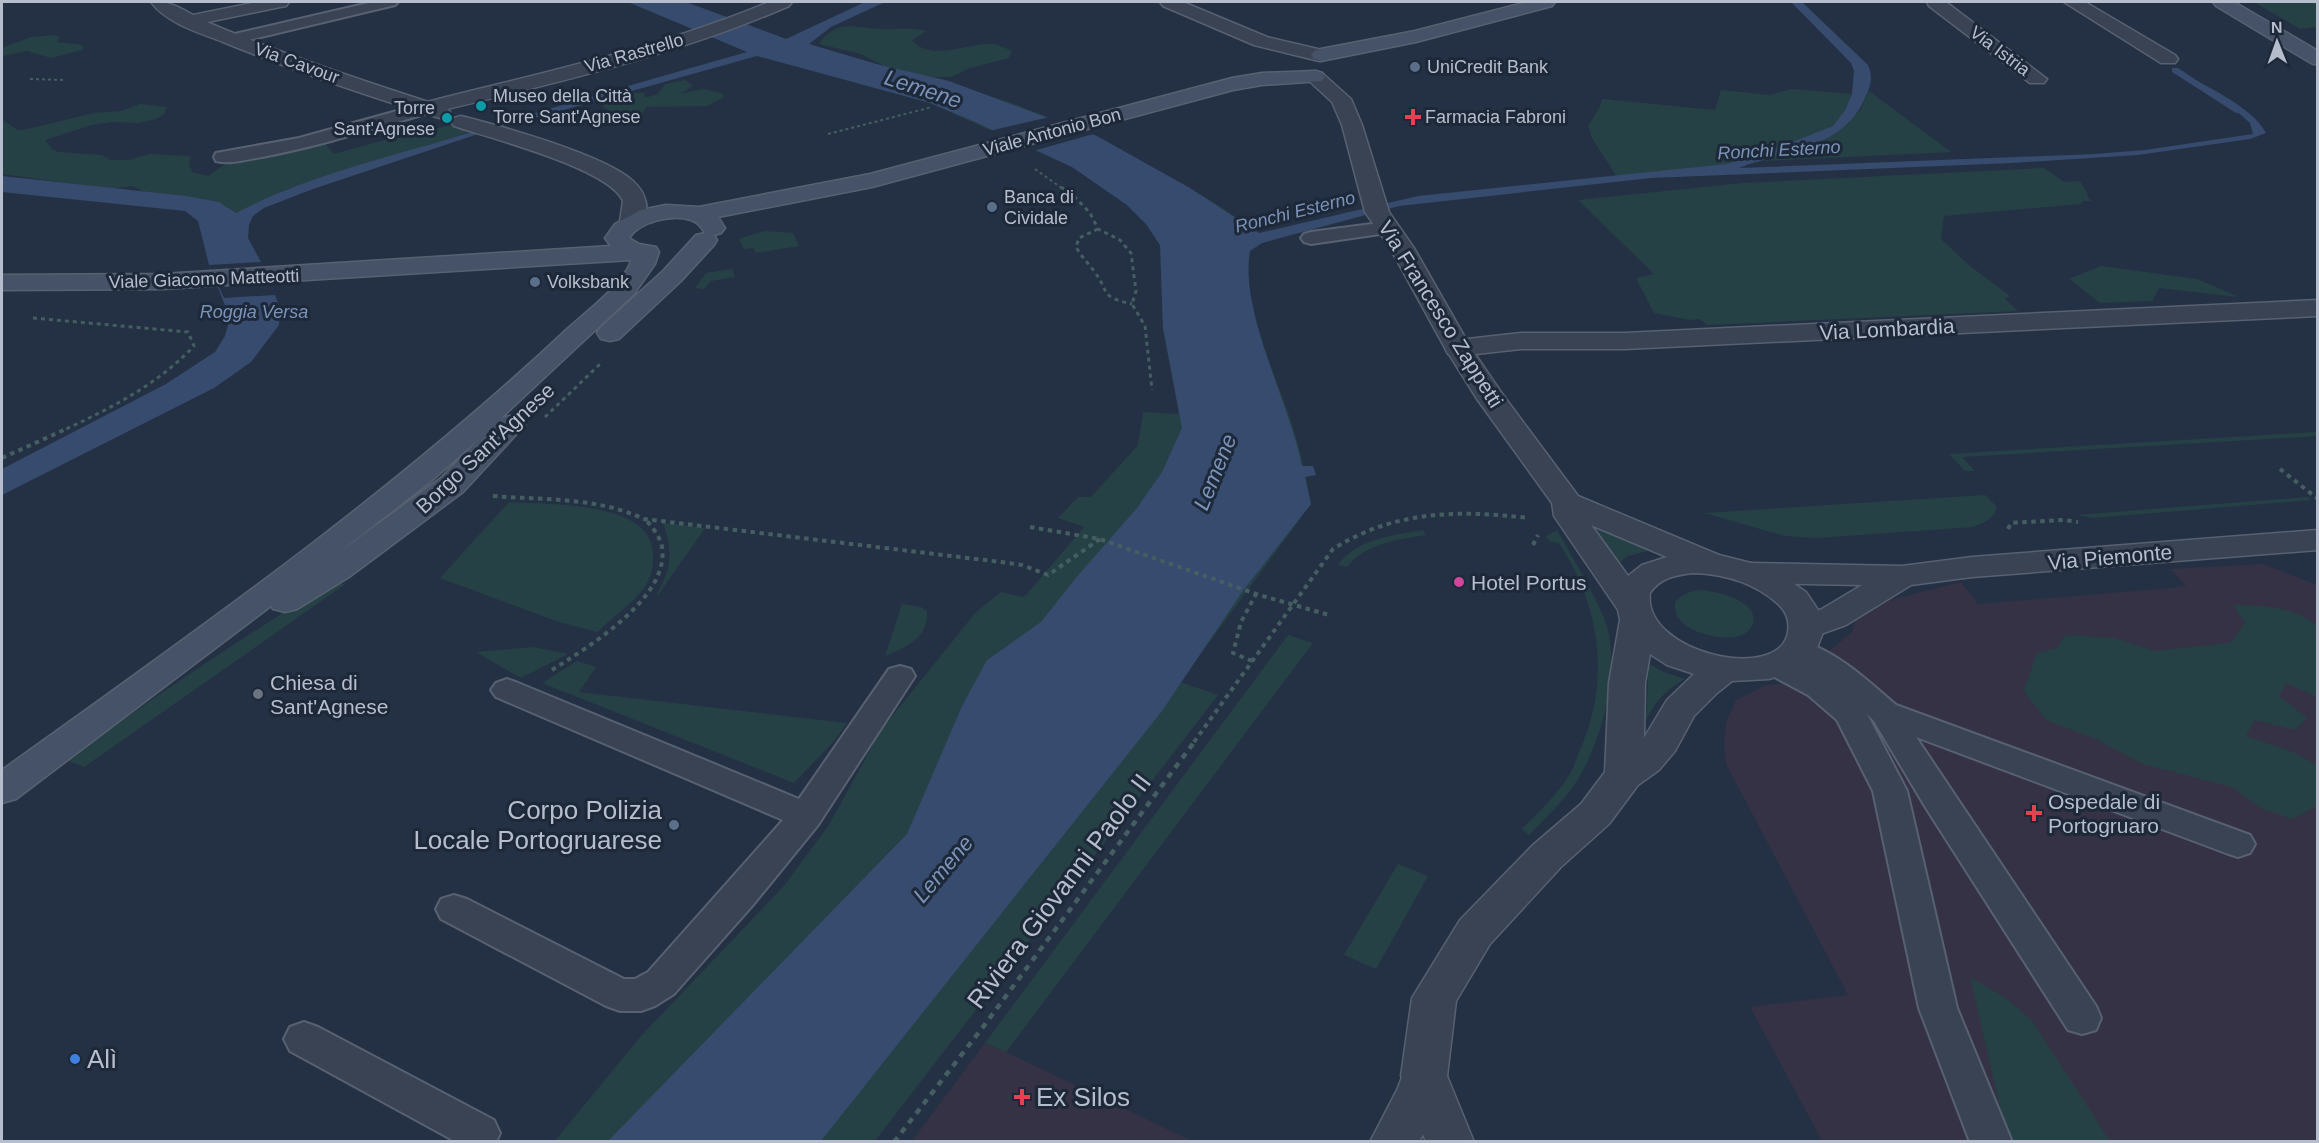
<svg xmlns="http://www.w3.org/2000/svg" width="2319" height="1143" viewBox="0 0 2319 1143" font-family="Arial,sans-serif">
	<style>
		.medical { fill: #343244 }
		.green { fill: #264145 }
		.water { fill: #364b6d }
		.pier { fill: #243144 }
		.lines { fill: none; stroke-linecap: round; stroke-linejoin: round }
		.stream { fill: #364b6d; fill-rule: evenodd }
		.service-casing { stroke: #576171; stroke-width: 4 }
		.pedestrian-casing { stroke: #576171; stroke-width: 3 }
		.minor-casing { stroke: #576171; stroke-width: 3 }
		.tertiary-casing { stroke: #576171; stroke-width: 3 }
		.secondary-casing { stroke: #576171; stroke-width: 3 }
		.path-far3 { stroke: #455e61; stroke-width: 2; stroke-dasharray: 3 3; stroke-linecap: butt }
		.path-far2 { stroke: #455e61; stroke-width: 3; stroke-dasharray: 4 4; stroke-linecap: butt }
		.path-far1 { stroke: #455e61; stroke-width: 4; stroke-dasharray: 4.5 4.5; stroke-linecap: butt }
		.path { stroke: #455e61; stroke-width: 4.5; stroke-dasharray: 6 6; stroke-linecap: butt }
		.service { fill: #394354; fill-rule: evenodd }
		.pedestrian { fill: #394354; fill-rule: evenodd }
		.minor { fill: #394354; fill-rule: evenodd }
		.tertiary { fill: #394354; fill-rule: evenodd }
		.secondary { fill: #465267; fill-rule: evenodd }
		.service-dot { fill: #5c6f8a; stroke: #1d2839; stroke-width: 2 }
		.culture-dot { fill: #0f9aa8; stroke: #1d2839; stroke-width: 2 }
		.health-dot { fill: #e0444e; stroke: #1d2839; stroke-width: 2 }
		.hotel-dot { fill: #d1479c; stroke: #1d2839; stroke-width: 2 }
		.worship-dot { fill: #6b7280; stroke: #1d2839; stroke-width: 2 }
		.shop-dot { fill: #3f7fe0; stroke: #1d2839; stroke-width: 2 }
		.labels { text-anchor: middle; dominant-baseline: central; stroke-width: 6; stroke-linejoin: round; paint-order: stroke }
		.far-street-label { font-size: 18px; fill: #b6becd; stroke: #1d2839 }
		.far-poi-label { font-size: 18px; fill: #b6becd; stroke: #1d2839; text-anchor: start }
		.far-water-label { font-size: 18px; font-style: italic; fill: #7b93b7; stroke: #1d2839 }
		.street-label { font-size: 21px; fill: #b6becd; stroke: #1d2839 }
		.poi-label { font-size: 21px; fill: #b6becd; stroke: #1d2839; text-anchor: start }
		.water-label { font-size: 22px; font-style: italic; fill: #7b93b7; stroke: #1d2839 }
		.near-poi-label { font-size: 26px; fill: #b6becd; stroke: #1d2839; text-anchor: start }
		.near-street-label { font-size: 26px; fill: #b6becd; stroke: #1d2839 }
	</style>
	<rect width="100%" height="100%" fill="#243144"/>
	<path class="medical" d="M2263 564 2317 585V1141H1822L1750 1007 1848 995 1726 764 1724 743 1726 723 1736 700 1766 685 1781 684 1819 660 1853 631 1855 620 1861 611 1894 599 1961 582 1978 604 2171 588 2186 586 2170 569Z
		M985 1043 1006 1052 1192 1141H912Z"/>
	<path class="green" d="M627 2H684L786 39 884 66 861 54 819 44C838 17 856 29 883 29 898 30 911 27 926 31L912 40C930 63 970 42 994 44 1000 45 1007 49 1012 51L1009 58 970 68 951 77H931L1014 104 1097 136 1213 202 1259 233 1276 239 1262 243 1250 251C1239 308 1282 385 1297 441 1303 462 1307 483 1311 504L1180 682 1218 695 875 1141 554 1142 641 1036 783 887 829 825 881 730 976 612 1001 592 1022 597 1027 594 1084 527 1058 518 1078 497H1091L1138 445 1143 412 1179 414 1163 328 1160 245 1146 224 1127 205 1072 167 930 103 757 55Z
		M2254 2H2317V27L2300 29Z
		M53 35 60 37 57 42 83 45 82 50 51 58 27 51 2 56V48L31 37Z
		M685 80 693 86 680 94 703 89 722 93 724 97 707 106 646 107 637 125 623 122 619 116 603 107 605 101 629 93H644L645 98 658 94 665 84Z
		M1791 89 1852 94 1845 110 1833 126 1788 144 1726 164 1617 177 1592 138 1588 126 1600 107 1602 99 1715 110 1721 90 1770 95Z
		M1869 91 1951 152 1763 161 1802 149 1860 111Z
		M140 104 167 107 164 114 156 119 138 123 112 122 91 125 45 140 53 150 58 152 102 155 110 160H129L149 154 187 156 191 157 189 163 192 172 208 176 227 163 270 157 324 142 334 154 399 136 452 125 468 133 285 190 236 213 219 202 145 192 132 186 111 189 2 174V120L18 130H23L94 113 121 111Z
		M2044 168 2064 182 2080 181 2088 195 2087 197 2092 201H2083L2081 204 1944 216 1941 239 1970 266 2010 296 2005 299 2018 311 1707 325 1700 319 1690 320 1654 313 1636 278 1654 274 1578 200 1743 183Z
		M764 231 793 233 799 246 756 253 753 248 744 249 739 239Z
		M2101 266 2197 279 2239 297 2159 288 2152 301 2100 303 2069 279Z
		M732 269 735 277 711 281 704 289 695 288 706 273Z
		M2317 432V436L1962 457 1975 471H1965L1949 454Z
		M1985 495 1997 507C1993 520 1985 522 1973 527L1817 538 1784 536 1705 513Z
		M2307 497 2311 500 2093 518 2077 515Z
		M509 502C546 505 651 500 653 553 654 565 651 579 644 588 632 604 612 618 597 632L556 621 440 578Z
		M1593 522 1655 549 1628 556 1615 565Z
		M663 523 705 528 658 595H656C672 569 673 551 663 523Z
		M1423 530 1426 535C1400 539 1364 544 1347 567L1338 565C1356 539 1394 535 1423 530Z
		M1557 530C1573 559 1591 587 1604 618 1623 666 1602 742 1575 784 1563 802 1544 819 1529 835L1522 829C1538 813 1556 796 1568 777 1573 770 1576 760 1579 752 1611 683 1601 606 1559 543L1549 541 1546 536Z
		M347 583 84 767 67 760C134 712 200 665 269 622 293 607 318 586 347 583Z
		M1699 590C1715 591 1759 600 1753 623 1747 646 1704 637 1690 628 1680 622 1674 615 1675 602 1682 594 1689 592 1699 590Z
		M902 604 921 607 927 611C929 639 906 647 885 656Z
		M2233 605C2259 605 2298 607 2317 626V697L2286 683 2279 696 2307 718 2295 730 2255 720 2246 736 2293 752 2317 765V806L2293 819 2263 809 2232 787 2143 764 2096 739 2046 720 2024 691 2037 653 2057 648 2065 635 2114 638 2155 651 2230 643 2245 623Z
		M1288 635 1313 643 1006 1052 985 1043Z
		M533 647 568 654 521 678 476 652Z
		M577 661 596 667 579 692 847 723 834 741 794 783 542 683Z
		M1649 664 1664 672 1685 679C1666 690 1656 700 1646 720Z
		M1398 864 1428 876 1376 969 1344 955Z
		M1970 977 2006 998 2032 1021 2110 1141H2011L2002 1116Z"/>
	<path class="water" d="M628 2H686L786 39 865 2H885L831 27 809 44 880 65 949 81 1097 136 1190 188 1259 233 1418 196 1726 164 1761 154 1833 126 1845 110 1852 94 1854 71 1851 63 1791 2H1802L1868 65C1873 77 1871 85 1866 96 1844 150 1784 150 1739 168L2094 154 2145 150 2253 134 2250 123 2241 115 2175 70H2178C2204 86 2252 106 2266 133L2250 139 2138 155 2012 163 1651 178 1399 206 1262 243 1250 251C1239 310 1290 404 1302 466H1313L1316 475 1305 477 1311 504 1242 592 1162 711 821 1141H608L907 834 962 706 987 660 1041 622 1074 580 1137 508 1162 472 1182 428 1163 328 1160 245 1146 224 1127 205 1072 167 973 121 930 103 757 56 478 134 313 189 264 208 253 216 249 225 248 238 261 262 275 295 280 309 279 325 251 362 214 388 2 495V469L166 384 215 352 225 336 230 318 209 265 198 221 185 211 2 192V176L186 196 219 202 236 213C300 179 373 161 442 141 543 110 645 81 747 52Z"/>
	<path class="pier" d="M1054 116 1097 133 1033 151 989 131Z
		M261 262 275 295 224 298 209 265Z"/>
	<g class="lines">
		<path class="stream" d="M2172 68H2178L2243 111 2236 113 2172 72Z"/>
		<defs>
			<path id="service" d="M373 2H398L395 5 232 44 224 39 226 36Z
				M426 103 432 104 435 108 432 112C376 128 320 146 262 157 248 159 230 165 216 161L214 157 216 153 299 138Z
				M1387 222 1394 224 1397 228 1394 232 1311 244 1304 242 1301 238 1304 234 1311 232Z
				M1800 641C1837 651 1868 681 1896 705L2250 835 2255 844 2250 853 2238 857 2226 853 1916 737 2096 1006 2101 1018 2096 1030 2082 1034 2068 1030 1926 808 1874 721 1867 714 1907 791 1957 1008 2012 1142H1970L1919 1008 1873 791 1837 720 1808 695 1765 672 1761 665 1765 658 1776 655 1804 667 1789 658 1785 651 1789 644Z
				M900 666 911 669 915 676 818 825 752 906 674 994 655 1006 641 1011H620L606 1006 441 919 436 909 441 899 454 895 467 899 624 979H635L648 972 783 820 496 697 491 690 496 683 507 679 518 683 799 799 889 669Z
				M304 1022 318 1027 494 1120 500 1133 496 1142H450L451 1139 290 1051 284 1039 290 1027Z"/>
			<path id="pedestrian" d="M257 2H289L286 6 280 7 189 26 183 25 180 21 183 17Z
				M769 2H792L789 6C674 56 548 85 426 114L419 112 416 108 419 104C536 74 657 49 769 2Z"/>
			<path id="minor" d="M151 2C175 0 187 14 209 23 287 56 367 82 447 108L450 112 447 116 440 118 433 116C362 94 292 70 223 42 200 33 166 23 151 2Z
				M1160 2H1183L1267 37 1326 51 1329 55 1326 59 1319 61 1254 45 1163 6Z
				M1927 2H1946L2047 79 2044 83H2030L1929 6Z
				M2064 2H2085L2175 55 2178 59 2175 63H2161Z
				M461 116C501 126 604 155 633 181 647 194 651 210 640 226L632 228 624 226 620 221 623 201C609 168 489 138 454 126L451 122 454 118Z
				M2318 300V316L1625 349H1521L1458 356 1448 354 1445 348 1448 342 1458 340 1521 333H1625Z
				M2318 530V550L1972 577 1911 585 1846 625 1807 639 1795 636 1790 628 1795 620 1822 609 1862 585 1749 583 1737 580 1732 573 1737 566 1749 563 1902 566 1972 557Z
				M1424 1056 1440 1062 1447 1076 1444 1094 1419 1142H1370L1397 1090 1408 1062Z"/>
			<path id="tertiary" d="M1315 71 1322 73 1351 99 1362 125 1389 212 1414 248 1471 348 1503 395 1578 496 1719 555 1759 565 1777 572 1806 592 1820 613 1823 623 1822 635 1817 648 1806 663 1799 669 1769 679 1732 681 1717 693 1694 716 1675 751 1659 770 1638 785 1609 824 1561 867 1490 944 1456 1001 1447 1076 1474 1142H1426L1401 1076 1412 998 1460 920 1533 845 1581 804 1605 772 1609 683 1620 620 1618 610 1554 516 1552 503 1477 399 1445 348 1390 248 1365 212 1342 125 1332 102 1305 77 1308 73ZM1591 525 1667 557 1642 565 1628 576ZM1693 573C1724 574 1753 582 1777 603 1786 611 1790 620 1788 632 1780 684 1642 653 1650 593 1660 578 1676 575 1693 573ZM1650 654 1667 665 1694 674 1667 700 1644 738 1645 683Z"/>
			<path id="secondary" d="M1527 2H1555L1552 6 1416 42 1321 61 1314 59 1311 55 1314 51 1321 49 1415 31Z
				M2213 2H2234L2318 51V65L2311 63 2216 6Z
				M1315 71 1322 73 1325 77 1322 81 1262 85 1233 90 872 187 718 217 725 228 721 233 714 235 717 240 714 245 681 281 619 339 610 341 601 339 597 333 601 327 663 271 696 235 705 233C701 227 698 222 691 220 673 214 640 221 629 238L639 244 656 247 659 252 655 264 634 294 501 418 510 416 520 419 525 425 463 492 349 577 297 609 285 612 273 609 271 606 16 799 2 803V770C196 631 393 493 567 329 584 314 627 281 631 260L162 289 2 290V275L162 274 611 246 605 238 615 224 641 210 666 205 699 207 870 174 1232 78 1262 73ZM481 437 441 478 333 557 431 481Z"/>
		</defs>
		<use href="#service" class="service-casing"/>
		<use href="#pedestrian" class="pedestrian-casing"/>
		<use href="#minor" class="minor-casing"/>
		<use href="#tertiary" class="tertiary-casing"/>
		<use href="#secondary" class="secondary-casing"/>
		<path class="path-far3" d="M30 79 65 80
			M828 134 932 107
			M1035 169 1063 189"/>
		<path class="path-far2" d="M1061 187 1075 197 1090 213 1098 229 1120 240 1131 253 1136 291 1132 304 1145 326 1152 390
			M1098 229 1079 238 1076 247C1081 256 1088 263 1094 271 1110 292 1099 297 1132 304
			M33 318 188 332 194 346C157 385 111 408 62 431
			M545 417 600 364"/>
		<path class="path-far1" d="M2 458 66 429
			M2280 469 2318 499
			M493 496C544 500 597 497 644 519L1001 562 1022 565 1048 575 1100 539
			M1030 527 1100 539 1256 594 1329 615
			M2008 529 2011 523 2064 520 2078 522
			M1533 545 1538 535
			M1252 661 1233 653 1241 622 1256 594
			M552 670C588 647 670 598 662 547 660 536 652 527 645 519
			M1194 742 1333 549C1395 510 1458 510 1529 518"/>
		<path class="path" d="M894 1142 983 1027 1195 741"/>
		<use href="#service" class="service"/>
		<use href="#pedestrian" class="pedestrian"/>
		<use href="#minor" class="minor"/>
		<use href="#tertiary" class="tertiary"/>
		<use href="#secondary" class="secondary"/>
	</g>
	<g class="service-dot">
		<circle cx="1415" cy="67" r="6"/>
		<circle cx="992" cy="207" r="6"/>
		<circle cx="535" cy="282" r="6"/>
		<circle cx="674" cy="825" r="6"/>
	</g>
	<g class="culture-dot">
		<circle cx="481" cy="106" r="6"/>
		<circle cx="447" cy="118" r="6"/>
	</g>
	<g class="health-dot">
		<path d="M1410 108h6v6h6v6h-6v6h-6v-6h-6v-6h6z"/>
		<path d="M2031 804h6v6h6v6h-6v6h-6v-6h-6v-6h6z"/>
		<path d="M1019 1088h6v6h6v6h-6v6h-6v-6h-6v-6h6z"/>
	</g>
	<circle class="hotel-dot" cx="1459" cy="582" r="6"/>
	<circle class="worship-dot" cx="258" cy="694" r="6"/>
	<circle class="shop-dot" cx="75" cy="1059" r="6"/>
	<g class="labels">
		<g class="far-street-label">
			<text transform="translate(2000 51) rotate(37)">Via Istria</text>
			<text transform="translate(634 53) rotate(-16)">Via Rastrello</text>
			<text transform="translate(297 63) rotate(20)">Via Cavour</text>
			<text transform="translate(1052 132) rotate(-15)">Viale Antonio Bon</text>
			<text transform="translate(204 279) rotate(-2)">Viale Giacomo Matteotti</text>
		</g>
		<g class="far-poi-label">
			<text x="1427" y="67">UniCredit Bank</text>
			<text x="493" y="96">Museo della Città<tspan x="493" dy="21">Torre Sant'Agnese</tspan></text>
			<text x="435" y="108" text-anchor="end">Torre<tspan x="435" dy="21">Sant'Agnese</tspan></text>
			<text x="1425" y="117">Farmacia Fabroni</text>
			<text x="1004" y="197">Banca di<tspan x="1004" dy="21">Cividale</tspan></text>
			<text x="547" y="282">Volksbank</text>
		</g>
		<g class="far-water-label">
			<text transform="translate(1779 150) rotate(-3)">Ronchi Esterno</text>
			<text transform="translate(1295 212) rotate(-14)">Ronchi Esterno</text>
			<text x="254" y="312">Roggia Versa</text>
		</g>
		<g class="street-label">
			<text transform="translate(1441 314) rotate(58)">Via Francesco Zappetti</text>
			<text transform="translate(1887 329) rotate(-3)">Via Lombardia</text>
			<text transform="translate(485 448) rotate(-43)">Borgo Sant'Agnese</text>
			<text transform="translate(2110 557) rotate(-5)">Via Piemonte</text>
		</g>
		<g class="poi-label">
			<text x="1471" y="582">Hotel Portus</text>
			<text x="270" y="682">Chiesa di<tspan x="270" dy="24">Sant'Agnese</tspan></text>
			<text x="2048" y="801">Ospedale di<tspan x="2048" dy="24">Portogruaro</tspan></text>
		</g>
		<g class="water-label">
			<text transform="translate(923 89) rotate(18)">Lemene</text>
			<text transform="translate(1215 472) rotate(-68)">Lemene</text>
			<text transform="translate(943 869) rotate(-50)">Lemene</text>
		</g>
		<g class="near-poi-label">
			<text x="662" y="810" text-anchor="end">Corpo Polizia<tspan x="662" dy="30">Locale Portogruarese</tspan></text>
			<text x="87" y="1059">Alì</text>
			<text x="1036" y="1097">Ex Silos</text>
		</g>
		<g class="near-street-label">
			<text transform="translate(1059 891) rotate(-53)">Riviera Giovanni Paolo II</text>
		</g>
	</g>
	<rect width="2319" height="1143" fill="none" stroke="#b6becd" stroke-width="6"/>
	<g transform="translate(2277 42) rotate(359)" stroke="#1d2839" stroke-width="4.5" paint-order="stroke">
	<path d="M0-4.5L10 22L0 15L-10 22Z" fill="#b6becd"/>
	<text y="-9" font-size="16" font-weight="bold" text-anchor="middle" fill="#b6becd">N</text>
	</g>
</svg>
